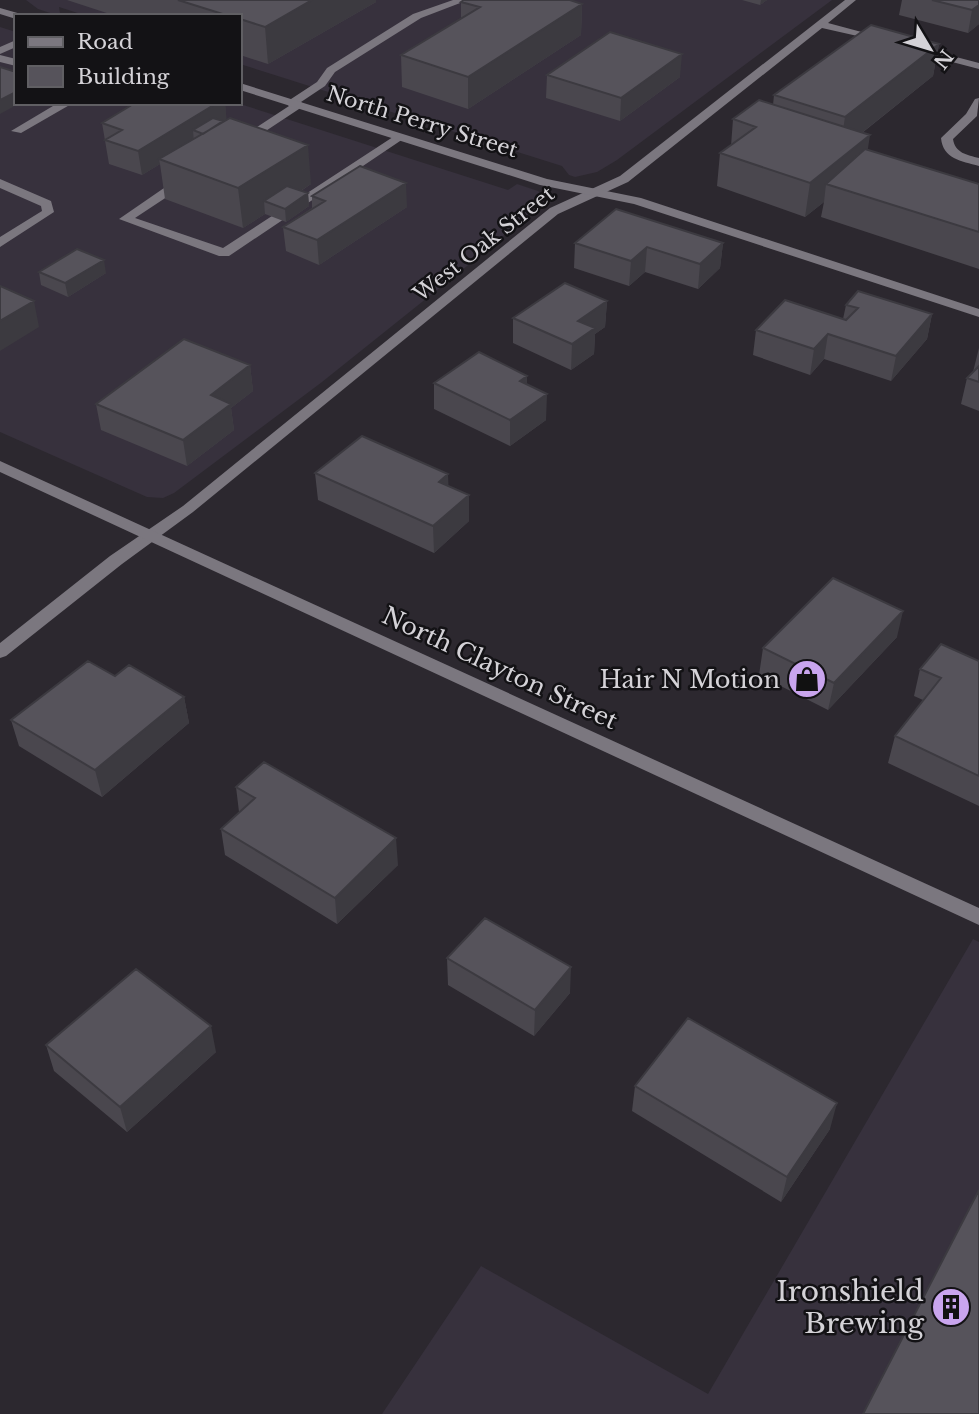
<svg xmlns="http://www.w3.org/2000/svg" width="979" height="1414" viewBox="0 0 979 1414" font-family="'Libre Baskerville',serif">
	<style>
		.built { fill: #37313d }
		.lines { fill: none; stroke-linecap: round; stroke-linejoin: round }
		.service { fill: #7b777f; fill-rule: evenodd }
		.minor { fill: #7b777f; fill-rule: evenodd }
		.tertiary { fill: #7b777f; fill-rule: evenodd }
		.wall { fill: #4a474e }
		.shaded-wall { fill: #3c3a40 }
		.building { fill: #56535b; stroke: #3c3a40; stroke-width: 2 }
		.labels { text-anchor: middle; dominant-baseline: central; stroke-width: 5; stroke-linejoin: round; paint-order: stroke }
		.far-street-label { font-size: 21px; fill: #d4d2d7; stroke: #131215 }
		.street-label { font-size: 24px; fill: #d4d2d7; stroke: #131215 }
		.poi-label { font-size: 24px; fill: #d4d2d7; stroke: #131215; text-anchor: end }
		.near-poi-label { font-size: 28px; fill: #d4d2d7; stroke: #131215; text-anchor: end }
	</style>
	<rect width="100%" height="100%" fill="#2c282f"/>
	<path class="built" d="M26 0H832L617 160 597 172 575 177 569 175 562 166 240 64V16H87L59 7 60 13 53 14 38 9Z
		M0 27 16 32V103H237L508 190 517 184 538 191 546 199 482 254 322 382 174 493 163 498 147 497 0 432Z
		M973 939 979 942V1414H382L481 1266 708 1394Z"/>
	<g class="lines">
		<path class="service" d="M453 0H468L421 18 335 72 325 86 301 102 304 105 302 107 246 144 236 141 289 106 286 103 288 101 317 82 327 68 413 14Z
			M16 40V47L0 54V47Z
			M0 55 16 59V66L0 62Z
			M58 103H73L21 133 11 131Z
			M396 135 406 137 229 256H219L119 219 180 177H188V183L135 218 223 248Z
			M0 179 51 201 54 212 0 247V237L42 211 41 206 0 188Z"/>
		<path class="minor" d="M845 0H856L828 23 884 38V42L822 28 628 182 558 214 193 512 122 564 6 656 0 658V643L110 556 183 506 550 208 620 176Z
			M914 46 979 63V69L910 51 909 49Z
			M979 98 977 116 953 139C955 153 967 155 979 158V166C961 161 943 159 941 138L966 114 975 99Z"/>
		<path class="tertiary" d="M0 8 21 14 22 16H16V19L0 14Z
			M240 83 547 179 641 198 979 309V317L634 204 540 185 240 90Z
			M0 461 979 908V925L0 472Z"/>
	</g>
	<path class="wall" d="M67 0H376V2L268 64 240 55V16H116Z
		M742 0H767L760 5Z
		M902 0H979V24L968 33 899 15Z
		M461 2 582 4 581 35 468 109 402 87 401 55 461 19Z
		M939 44 933 76 862 133 868 150 979 184V269L821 217 824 202 805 217 717 186 720 153 731 146 733 119 773 105 774 95Z
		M547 75 680 77 620 121 546 98Z
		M135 103H225L226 120 311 184 301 191 308 193 309 206 286 222 265 214 243 228 165 199 160 164 142 175 109 164 102 123Z
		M312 196 407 207 319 265 286 251 283 227 312 208Z
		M575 243H723L720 268 698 289 645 272 629 286 574 268Z
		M39 272 106 273 68 297 41 285Z
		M607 301 605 327 595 334 594 354 571 370 513 343V318Z
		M846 305 932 314 927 339 891 381 824 359 810 375 753 355 756 330 843 319Z
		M979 348V411L961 404 967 378 973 372Z
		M250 365 253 391 231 408 234 430 187 466 101 430 96 404Z
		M527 376V385L546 420 510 446 434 409V383Z
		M315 473 449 486 469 521 434 553 318 500Z
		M897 637 828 710 759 675 763 648Z
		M979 661V806L888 763 895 736 923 700 914 696 920 669Z
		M115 676 184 697 189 723 102 797 19 746 11 720Z
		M236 787 398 865 337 924 225 855 221 829 239 812Z
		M447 958 570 993 534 1036 448 985Z
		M46 1045 216 1052 127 1132 54 1071Z
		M635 1086 830 1129 781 1202 632 1111Z"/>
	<path class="shaded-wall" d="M312 0H376V2L268 64 265 27Z
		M761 0H767L760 5Z
		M582 4 581 35 468 109V77Z
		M979 5V24L968 33 972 10Z
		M939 44 933 76 840 150 845 117Z
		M682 54 680 77 620 121 621 98Z
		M16 92V103H20L0 114V100Z
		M217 103H225L227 123 193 130 194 143 159 159 160 164 142 175 138 151Z
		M870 135 865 168 826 184 824 202 805 217 810 183Z
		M308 145 311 184 277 206 264 201 265 214 243 228 238 188Z
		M406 183 407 207 319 265 317 240Z
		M308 193 309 206 286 222 285 209Z
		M723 243 720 268 698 289 700 264Z
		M647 247 645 272 629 286 631 261Z
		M104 260 106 273 68 297 65 283Z
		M34 301 39 327 0 351V321Z
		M607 301 605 327 595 334 594 354 571 370 572 344 578 321Z
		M932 314 927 339 891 381 896 356Z
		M828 334 824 359 810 375 814 349Z
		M250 365 253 391 231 408 234 430 187 466 183 440 211 395Z
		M527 376V402L520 381Z
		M547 394 546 420 510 446V420Z
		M448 474 449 500 439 482Z
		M469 495V521L434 553 433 526Z
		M903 611 897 637 828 710 834 683Z
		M184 697 189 723 102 797 95 770Z
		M396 838 398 865 337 924 335 898Z
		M571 967 570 993 534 1036 535 1010Z
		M211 1026 216 1052 127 1132 120 1107Z
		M837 1103 830 1129 781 1202 787 1177Z"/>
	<path class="building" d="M178 0H312L265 27 240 19V16H229Z
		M464 0H570L582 4 468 77 401 55 480 7 461 2Z
		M932 0H979V5L972 10Z
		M871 25 939 44 845 117 774 95Z
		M610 32 682 54 621 98 547 75Z
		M0 67 16 72V92L0 100Z
		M759 100 870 135 810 183 720 153 756 127 733 119Z
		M135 103H217L138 151 105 140 122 130 102 123Z
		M213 118 223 121 203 134 193 130Z
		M230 118 308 145 238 188 159 159Z
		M865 149 979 184V232L826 184Z
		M360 166 406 183 317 240 283 227 325 201 312 196Z
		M287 186 308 193 285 209 264 201Z
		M616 209 723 243 700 264 647 247 631 261 575 243Z
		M77 249 104 260 65 283 39 272Z
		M565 283 607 301 578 321 595 328 572 344 513 318Z
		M0 286 34 301 0 321Z
		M858 291 932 314 896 356 828 334 814 349 756 330 785 300 846 320 858 308 846 305Z
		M184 339 250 365 211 395 231 404 183 440 96 404Z
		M479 352 527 376 520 381 547 394 510 420 434 383Z
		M979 366V382L967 378Z
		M362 436 448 474 439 482 469 495 433 526 315 473Z
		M833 578 903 611 834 683 763 648Z
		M941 644 979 661V776L895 736 941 678 920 669Z
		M88 661 115 676 129 665 184 697 95 770 11 720Z
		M264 762 396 838 335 898 221 829 255 798 236 787Z
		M485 918 571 967 535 1010 447 958Z
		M136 969 211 1026 120 1107 46 1045Z
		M688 1018 837 1103 787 1177 635 1086Z
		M979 1190V1414H863Z"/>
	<defs>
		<symbol id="shop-disc" viewBox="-11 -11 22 22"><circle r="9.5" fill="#c9a5ee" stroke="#131215"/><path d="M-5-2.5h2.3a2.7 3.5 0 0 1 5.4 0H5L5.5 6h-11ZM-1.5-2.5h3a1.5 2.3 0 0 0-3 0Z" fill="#111"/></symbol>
		<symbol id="building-disc" viewBox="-11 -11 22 22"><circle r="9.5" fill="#c9a5ee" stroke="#131215"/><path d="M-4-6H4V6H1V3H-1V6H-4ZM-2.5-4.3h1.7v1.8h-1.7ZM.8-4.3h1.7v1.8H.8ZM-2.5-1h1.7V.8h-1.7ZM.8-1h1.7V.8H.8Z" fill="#111"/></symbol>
	</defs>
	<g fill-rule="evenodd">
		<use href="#shop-disc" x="785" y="657" width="44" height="44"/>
		<use href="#building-disc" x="929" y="1285" width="44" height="44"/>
	</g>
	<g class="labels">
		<g class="far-street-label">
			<text transform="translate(422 122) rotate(17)">North Perry Street</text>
			<text transform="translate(484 244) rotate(-38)">West Oak Street</text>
		</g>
		<g class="street-label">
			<text transform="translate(500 668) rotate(25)">North Clayton Street</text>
		</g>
		<g class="poi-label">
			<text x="780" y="679">Hair N Motion</text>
		</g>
		<g class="near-poi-label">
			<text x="924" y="1291">Ironshield<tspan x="924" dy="32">Brewing</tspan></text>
		</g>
	</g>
	<rect x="14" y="14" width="228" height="91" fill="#131215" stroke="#605f63" stroke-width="2"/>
	<rect x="28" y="37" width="35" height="10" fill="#7b777f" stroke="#605f63" stroke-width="2"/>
	<text x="77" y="49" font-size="21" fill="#d4d2d7">Road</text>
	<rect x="28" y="66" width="35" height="21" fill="#56535b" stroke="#605f63" stroke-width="2"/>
	<text x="77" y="84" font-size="21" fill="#d4d2d7">Building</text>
	<g transform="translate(930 49) rotate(128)" stroke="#131215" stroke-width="5" paint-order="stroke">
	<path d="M0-5L12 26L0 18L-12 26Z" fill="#d4d2d7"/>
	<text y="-10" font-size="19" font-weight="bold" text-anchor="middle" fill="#d4d2d7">N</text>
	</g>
</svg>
